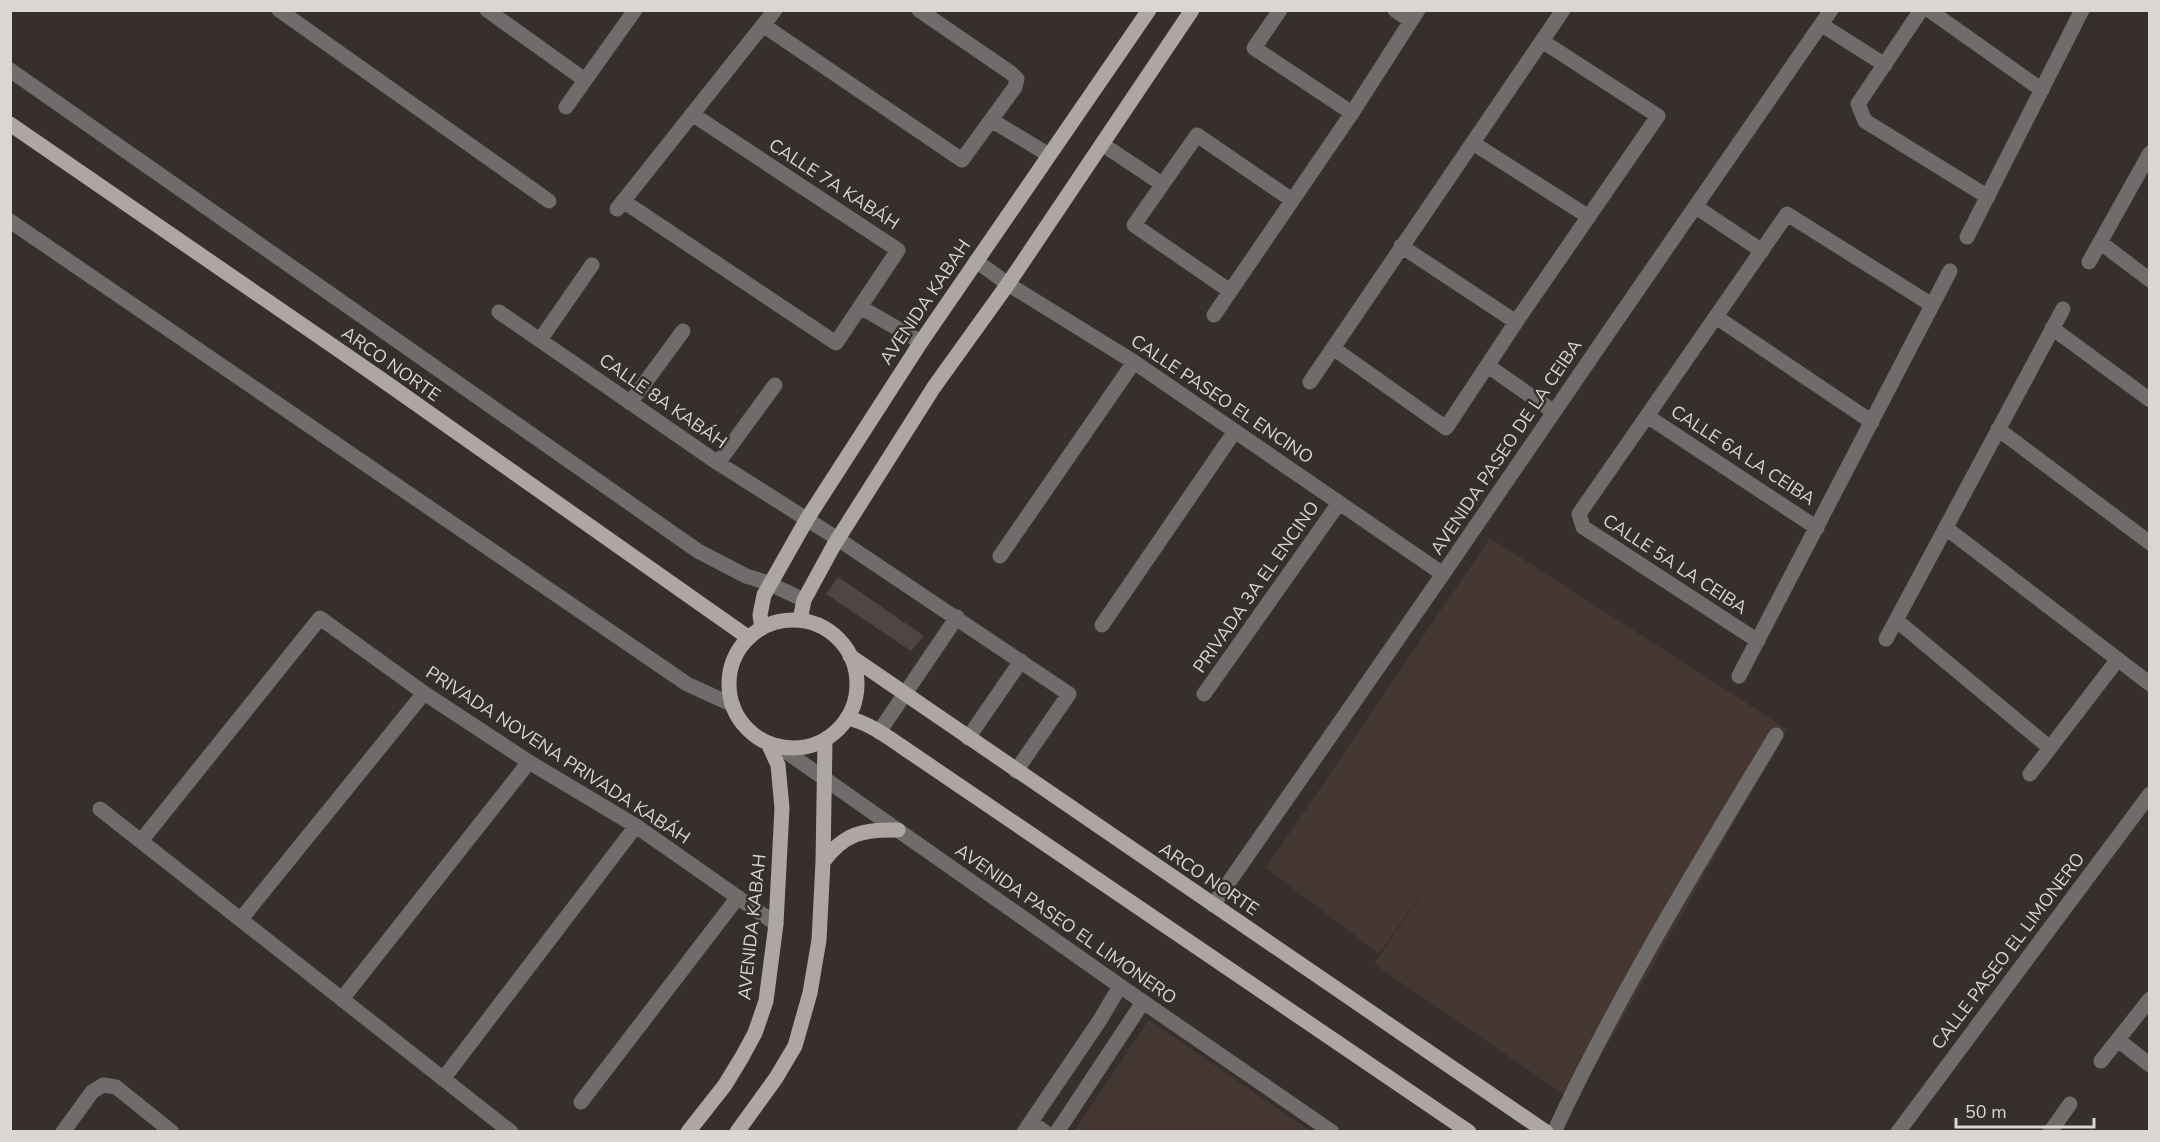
<svg xmlns="http://www.w3.org/2000/svg" width="2160" height="1142" viewBox="0 0 2160 1142" font-family="'Nunito Sans',sans-serif">
	<style>
		.built { fill: #453832 }
		.building { fill: #4d4643 }
		.lines { fill: none; stroke-linecap: round; stroke-linejoin: round }
		.minor { stroke: #6f6c6b; stroke-width: 15 }
		.major { stroke: #ada6a4; stroke-width: 15 }
		.labels { text-anchor: middle; dominant-baseline: central; stroke-width: 5; stroke-linejoin: round; paint-order: stroke }
		.street-label { font-size: 18px; fill: #dad6d4; stroke: #362f2d }
	</style>
	<rect width="100%" height="100%" fill="#362f2d"/>
	<path class="built" d="M1490 538 1787 729 1575 1102 1374 964 1462 835 1379 954 1266 868Z
		M1149 1020 1310 1131H1074Z"/>
	<path class="building" d="M838 577 924 636 911 651 826 594Z"/>
	<g class="lines">
		<path class="minor" d="M279 10 549 201
			M487 10 585 80
			M1280 10 1254 48 1352 113
			M1395 10 1411 21
			M1921 10 1858 104 1865 121 1988 197
			M1929 10 2042 90
			M763 25 962 160 1015 87 1017 79 1011 73 919 10
			M1822 25 1885 65
			M10 70 698 551 746 576 768 583 804 600
			M566 107 635 10
			M991 120 1049 155
			M1473 143 1589 217
			M1102 144 1162 184
			M623 201 836 343 898 250 692 114
			M1696 207 1762 251
			M617 209 775 10
			M10 221 687 684 733 705
			M1967 237 2082 10
			M2101 243 2150 280
			M1401 246 1516 322
			M976 261 1008 284 1134 362 1443 574
			M2089 262 2150 153
			M1230 291 1134 225 1197 135 1292 200
			M860 307 921 342
			M499 312 718 463 838 539 1069 694 1016 771
			M1214 315 1352 113 1418 10
			M1716 317 1872 422
			M2052 328 2150 400
			M540 340 592 265
			M1333 348 1446 428 1516 322 1658 116 1542 41
			M1488 366 1554 412
			M1310 382 1563 10
			M630 403 683 331
			M1647 416 1817 528
			M1998 429 2150 543
			M718 463 775 385
			M1946 528 2150 684
			M1000 556 1134 362
			M1896 620 2050 748
			M1102 625 1235 431
			M1886 639 2063 309
			M1758 641 1583 527 1579 514 1787 214 1932 305
			M1739 676 1950 271
			M1204 694 1339 503
			M879 732 957 617
			M968 738 1021 661
			M778 746 1120 986 1332 1132
			M2030 774 2118 659
			M100 809 511 1132
			M141 841 320 618 424 693 529 762 636 826 776 924
			M1213 905 1443 574 1608 333 1831 10
			M241 919 424 693
			M342 999 529 762
			M2118 1040 2150 1065
			M2101 1061 2150 999
			M443 1079 636 826
			M581 1102 738 897
			M1031 1122 1045 1132
			M63 1132 92 1092 103 1085 116 1087 172 1132
			M1024 1132 1100 1020 1120 986
			M1057 1132 1143 1002
			M1554 1132C1618 994 1698 865 1776 735
			M1898 1132 2150 794
			M2050 1132 2070 1104"/>
		<path class="major" d="M10 124 378 377 749 638
			M800 620 804 600 834 545 934 387 1008 284 1192 10
			M729 684a64 64 0 1 1 128 0a64 64 0 1 1-128 0Z
			M762 628 760 615 764 595 807 519 921 342 1149 10
			M850 656 1546 1132
			M847 718C867 722 885 735 901 746L1469 1132
			M823 862C844 833 864 829 898 830
			M688 1132 725 1085 742 1057 755 1033 766 1001 776 924 782 808 778 765 768 743
			M737 1132 776 1078 795 1046 810 993 819 940 823 862 825 740"/>
	</g>
	<g class="labels">
		<g class="street-label">
			<text transform="translate(834 184) rotate(33)">CALLE 7A KABÁH</text>
			<text transform="translate(925 302) rotate(-56)">AVENIDA KABAH</text>
			<text transform="translate(391 364) rotate(35)">ARCO NORTE</text>
			<text transform="translate(1222 399) rotate(34)">CALLE PASEO EL ENCINO</text>
			<text transform="translate(663 401) rotate(35)">CALLE 8A KABÁH</text>
			<text transform="translate(1506 447) rotate(-56)">AVENIDA PASEO DE LA CEIBA</text>
			<text transform="translate(1743 455) rotate(33)">CALLE 6A LA CEIBA</text>
			<text transform="translate(1675 564) rotate(33)">CALLE 5A LA CEIBA</text>
			<text transform="translate(1256 587) rotate(-55)">PRIVADA 3A EL ENCINO</text>
			<text transform="translate(558 755) rotate(33)">PRIVADA NOVENA PRIVADA KABÁH</text>
			<text transform="translate(1209 879) rotate(34)">ARCO NORTE</text>
			<text transform="translate(1066 924) rotate(35)">AVENIDA PASEO EL LIMONERO</text>
			<text transform="translate(752 927) rotate(-84)">AVENIDA KABAH</text>
			<text transform="translate(2008 951) rotate(-53)">CALLE PASEO EL LIMONERO</text>
		</g>
	</g>
	<rect width="2160" height="1142" fill="none" stroke="#dad6d4" stroke-width="24"/>
	<path d="M1956 1118v9h138v-9" fill="none" stroke="#dad6d4" stroke-width="3"/>
	<text x="1965" y="1118" font-size="18" fill="#dad6d4" stroke="#362f2d" stroke-width="4.5" paint-order="stroke">50 m</text>
</svg>
